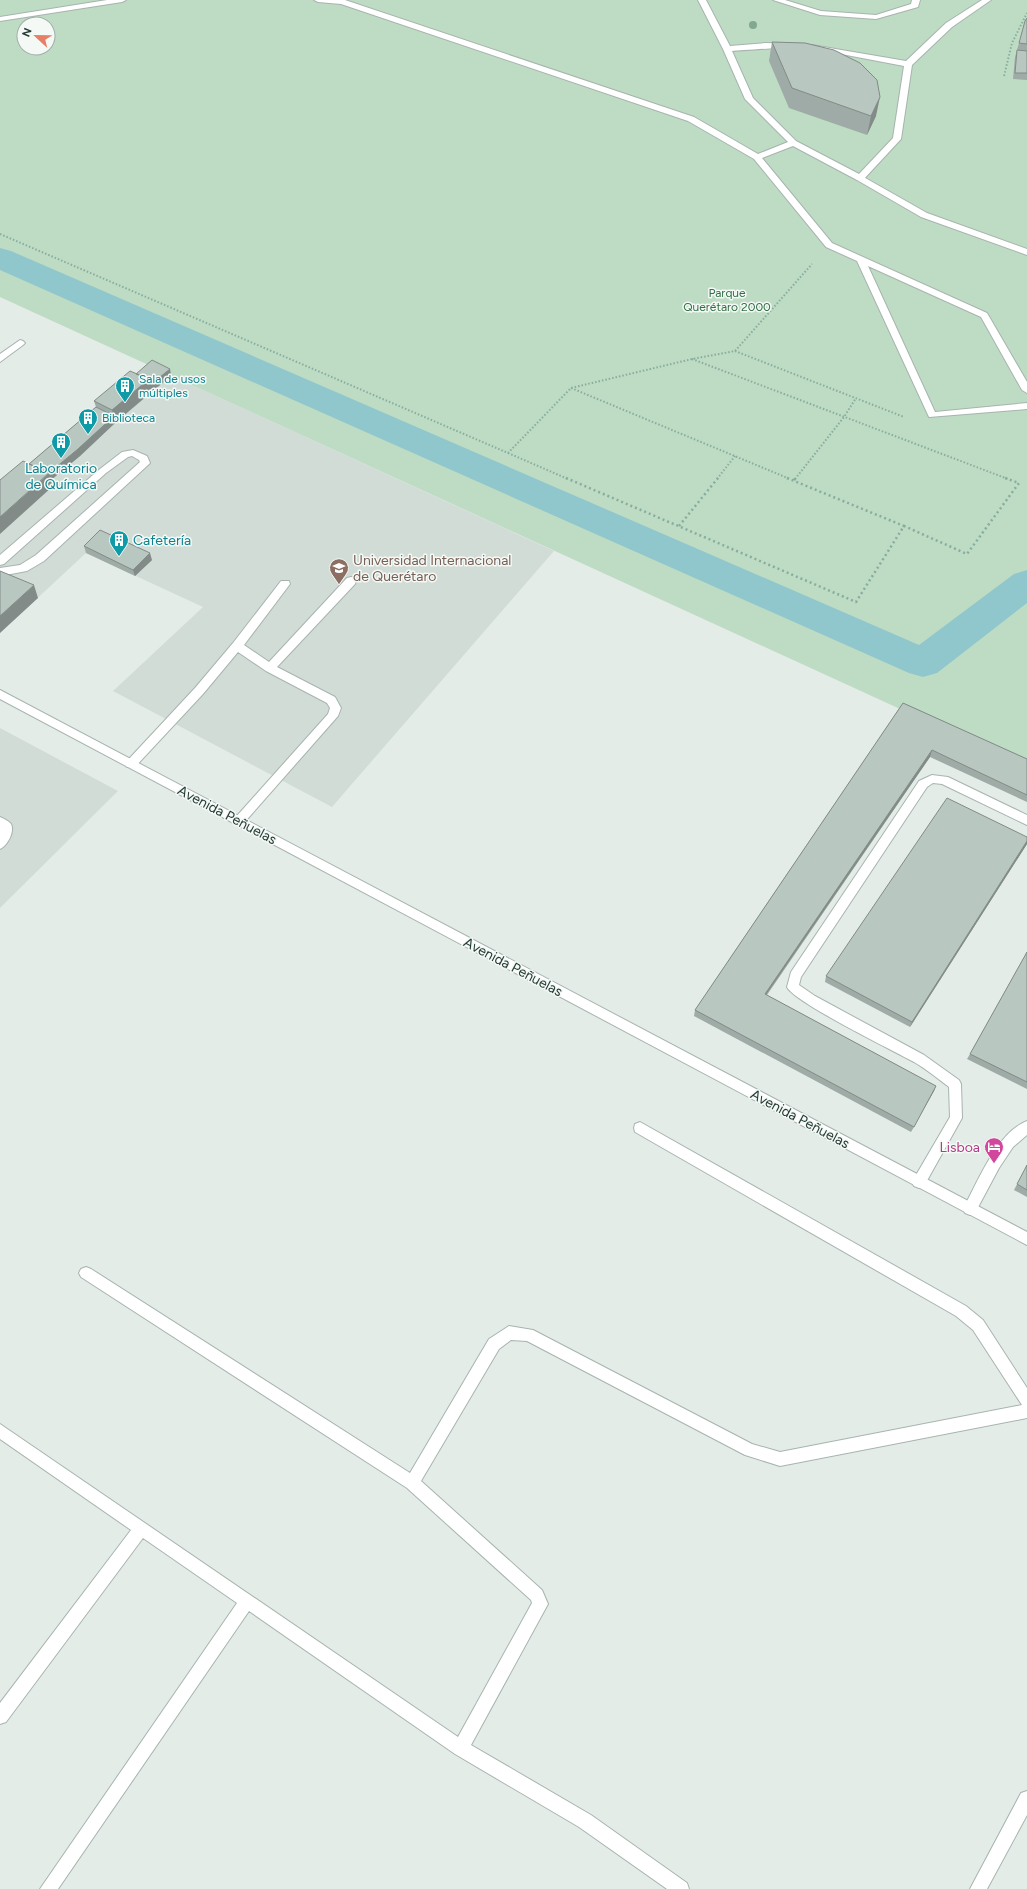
<svg xmlns="http://www.w3.org/2000/svg" width="1027" height="1889" viewBox="0 0 1027 1889" font-family="Figtree,sans-serif">
	<style>
		.built { fill: #d2dcd7 }
		.green { fill: #bedbc4; fill-rule: evenodd }
		.lines { fill: none; stroke-linecap: round; stroke-linejoin: round }
		.canal { fill: #90c7cc; fill-rule: evenodd }
		.service-casing { stroke: #a7b4ae; stroke-width: 2 }
		.pedestrian-casing { stroke: #a7b4ae; stroke-width: 2 }
		.tertiary-casing { stroke: #a7b4ae; stroke-width: 2 }
		.path-far1 { stroke: #87ad9f; stroke-width: 2; stroke-dasharray: 1.5 2; stroke-linecap: butt }
		.path { stroke: #87ad9f; stroke-width: 2.5; stroke-dasharray: 2 3; stroke-linecap: butt }
		.service { fill: #fff; fill-rule: evenodd }
		.pedestrian { fill: #fff; fill-rule: evenodd }
		.tertiary { fill: #fff; fill-rule: evenodd }
		.tree { fill: #82a88f }
		.wall { fill: #9faba6 }
		.shaded-wall { fill: #828b87 }
		.building { fill: #b9c7c1; stroke: #828b87 }
		.labels { text-anchor: middle; dominant-baseline: central; stroke-width: 3; stroke-linejoin: round; paint-order: stroke }
		.far-park-label { font-size: 12px; fill: #327046; stroke: #f4f9f6 }
		.far-culture-label { font-size: 12px; fill: #0d838f; stroke: #f4f9f6; text-anchor: start }
		.culture-label { font-size: 14px; fill: #0d838f; stroke: #f4f9f6 }
		.education-label { font-size: 14px; fill: #785e54; stroke: #f4f9f6; text-anchor: start }
		.street-label { font-size: 14px; fill: #253c34; stroke: #f4f9f6 }
		.hotel-label { font-size: 14px; fill: #b23c85; stroke: #f4f9f6; text-anchor: end }
	</style>
	<rect width="100%" height="100%" fill="#e4ece8"/>
	<path class="built" d="M153 367 554 551 332 807 113 691 203 607 86 553 0 633V497Z
		M0 728 118 791 0 908Z"/>
	<path class="green" d="M0 0H1027V767L0 297ZM24 24H48V48H24Z"/>
	<g class="lines">
		<path class="canal" d="M0 248 11 251 919 645 1014 574 1027 570V603L937 673 923 677 909 673 0 270Z"/>
		<defs>
			<path id="service" d="M860 175 927 213 1027 249V255L921 217 857 180 856 178Z
				M20 340 23 341 25 343 23 345 0 362V354Z
				M133 450 147 456 150 463 148 465 44 561 27 571 0 576V568L20 565 36 555 140 462 139 460 132 456 128 457 106 473 4 564 0 565V555L100 469 122 452Z
				M351 577 355 578 356 581 355 584 277 667 335 697 341 708 338 716 243 824H235L233 821 235 818 328 714 330 708 327 703 266 671 238 652 203 694 135 767H127L125 764 127 761 195 688 233 643 281 581H289L290 584 244 645 269 662 347 578Z
				M932 775 948 777 1027 815V825L942 784 933 783 927 787 801 977 799 985 815 996 924 1055 959 1080 961 1084 962 1118 924 1186 919 1188 914 1186 912 1182 950 1117 949 1087C937 1078 926 1069 914 1062 892 1050 794 1002 787 987L791 972 919 781Z
				M0 817C4 819 9 821 11 824 15 832 7 846 0 849Z
				M1027 1121V1135L1013 1147 999 1168 975 1213 970 1215 965 1213 963 1209 965 1205C979 1179 998 1132 1027 1121Z
				M640 1122 966 1306 983 1320 1027 1388V1418L780 1466 745 1455 527 1341 511 1340 499 1349 421 1481 542 1590 548 1604 471 1745 591 1815 687 1883 689 1889H667L579 1827 455 1754 249 1611 58 1889H40L237 1603 143 1538 6 1722 0 1724V1703L131 1530 0 1439V1424L458 1737 532 1603 531 1600 407 1488 81 1277 79 1273 81 1269 86 1267 91 1269 410 1473 489 1339 509 1326 533 1330 752 1444 780 1452 1022 1405 973 1330 956 1316 635 1132 634 1128 635 1124Z"/>
			<path id="pedestrian" d="M107 0H126L122 2 0 21V17Z
				M314 0H345L694 117 758 154 788 142 745 99 723 49 698 0H706L730 46 766 43 790 44 791 46C789 48 740 50 732 51L753 98 796 141 859 174 893 138 904 66 815 49H812V45L906 61 946 23 982 0H991L952 27 912 65 901 139 863 180H857L793 146 762 158 832 243 987 313 1027 382V393L1022 390 981 317 868 266 935 412 1027 403V409L929 417 857 261 826 247 754 159 688 121 341 4 318 2Z
				M773 0H785L821 11 876 15 911 4 912 0H920L918 7 876 19 820 15Z"/>
			<path id="tertiary" d="M0 690 1027 1232V1245L0 699Z
				M1027 1791V1815L987 1889H970L1021 1793Z"/>
		</defs>
		<use href="#service" class="service-casing"/>
		<use href="#pedestrian" class="pedestrian-casing"/>
		<use href="#tertiary" class="tertiary-casing"/>
		<path class="path-far1" d="M1004 76 1012 43 1027 13
			M0 234 508 453 571 388 692 359 735 351 812 264
			M735 351 904 417
			M692 359 1008 479
			M571 388 790 479
			M508 453 568 479
			M717 479 735 456
			M795 479 844 417 856 398"/>
		<path class="path" d="M566 478 856 602 904 526 967 554 1019 483 1005 478
			M787 478 904 526
			M794 480 796 478
			M679 526 718 478"/>
		<use href="#service" class="service"/>
		<use href="#pedestrian" class="pedestrian"/>
		<use href="#tertiary" class="tertiary"/>
	</g>
	<circle class="tree" cx="753" cy="25" r="4"/>
	<path class="wall" d="M1027 18V80L1013 79 1015 57 1019 43Z
		M772 42 876 116 867 135 789 108 769 61Z
		M170 369 171 376 115 423 80 456 51 480 52 487 29 464 96 407 94 401 136 374Z
		M84 546 152 560 135 576 86 553Z
		M903 703 1027 759V802L930 757 767 995 936 1086 934 1091 911 1132 694 1016 695 1010Z
		M1027 837V844L910 1027 825 982 826 976Z
		M1027 952V1089L967 1059 970 1054Z
		M1027 1165V1197L1014 1190Z"/>
	<path class="shaded-wall" d="M880 97 876 116 867 135 871 116Z
		M170 369 171 376 151 392 115 423 112 410 149 379Z
		M114 416 115 423 80 456 51 480 52 487 0 534V517Z
		M150 553 152 560 135 576 133 570Z
		M34 585 38 598 0 633V616Z
		M932 750 930 757 763 999 765 994Z
		M1027 841V844L910 1027 912 1022Z
		M936 1086 934 1091 911 1132 914 1127Z"/>
	<path class="building" d="M1027 18V44L1019 43 1025 21Z
		M772 42 805 43 834 50 860 63 877 80 880 97 871 116 792 88Z
		M1017 50 1027 51V73H1015Z
		M152 360 170 369 150 385 149 379 136 374Z
		M130 371 149 379 112 410 94 401Z
		M96 407 114 416 78 449 49 473 29 464Z
		M23 461 49 473 0 517V480Z
		M100 530 150 553 133 570 84 546Z
		M0 571 34 585 0 616Z
		M903 703 1027 759V795L932 750 765 994 936 1086 914 1127 695 1010Z
		M947 798 1027 837V841L912 1022 826 976Z
		M1027 952V1082L970 1054Z
		M1027 1165V1190L1017 1184Z"/>
	<defs>
		<symbol id="building-pin" viewBox="-11 -11 22 30"><path d="M0 17L-7.5 6A9.5 9.5 0 1 1 7.5 6Z" fill="#0f9aa8" stroke="#f4f9f6"/><path d="M-4-6H4V6H1V3H-1V6H-4ZM-2.5-4.3h1.7v1.8h-1.7ZM.8-4.3h1.7v1.8H.8ZM-2.5-1h1.7V.8h-1.7ZM.8-1h1.7V.8H.8Z" fill="#fff"/></symbol>
		<symbol id="university-pin" viewBox="-11 -11 22 30"><path d="M0 17L-7.5 6A9.5 9.5 0 1 1 7.5 6Z" fill="#8d6e63" stroke="#f4f9f6"/><path d="M0-5L7-2L0 1L-7-2ZM-4 1L0 2.5L4 1V4Q0 6-4 4Z" fill="#fff"/></symbol>
		<symbol id="hotel-pin" viewBox="-11 -11 22 30"><path d="M0 17L-7.5 6A9.5 9.5 0 1 1 7.5 6Z" fill="#d1479c" stroke="#f4f9f6"/><path d="M-6-4.5h1.5V1H6V5H4.5V3h-9V5H-6ZM-4 0a1.8 1.8 0 1 1 3.6 0ZM.5 0V-2.5h3Q6-2.5 6 0Z" fill="#fff"/></symbol>
	</defs>
	<g fill-rule="evenodd">
		<use href="#building-pin" x="114" y="375" width="22" height="30"/>
		<use href="#building-pin" x="77" y="407" width="22" height="30"/>
		<use href="#building-pin" x="50" y="431" width="22" height="30"/>
		<use href="#building-pin" x="108" y="529" width="22" height="30"/>
		<use href="#university-pin" x="328" y="557" width="22" height="30"/>
		<use href="#hotel-pin" x="983" y="1136" width="22" height="30"/>
	</g>
	<g class="labels">
		<g class="far-park-label">
			<text x="727" y="293">Parque<tspan x="727" dy="14">Querétaro 2000</tspan></text>
		</g>
		<g class="far-culture-label">
			<text x="139" y="379">Sala de usos<tspan x="139" dy="14">múltiples</tspan></text>
			<text x="102" y="418">Biblioteca</text>
		</g>
		<g class="culture-label">
			<text x="61" y="468">Laboratorio<tspan x="61" dy="16">de Química</tspan></text>
			<text x="133" y="540" text-anchor="start">Cafetería</text>
		</g>
		<g class="education-label">
			<text x="353" y="560">Universidad Internacional<tspan x="353" dy="16">de Querétaro</tspan></text>
		</g>
		<g class="street-label">
			<text transform="translate(227 815) rotate(28)">Avenida Peñuelas</text>
			<text transform="translate(513 967) rotate(28)">Avenida Peñuelas</text>
			<text transform="translate(800 1119) rotate(28)">Avenida Peñuelas</text>
		</g>
		<g class="hotel-label">
			<text x="980" y="1147">Lisboa</text>
		</g>
	</g>
	<g transform="translate(36 36) rotate(292)"><circle r="19" fill="#f4f9f6" stroke="#a1ada8"/>
	<path d="M0-3L7 15L0 10L-7 15Z" fill="#e77f67"/>
	<text y="-6" font-size="11" font-weight="bold" text-anchor="middle" fill="#253c34">N</text>
	</g>
</svg>
